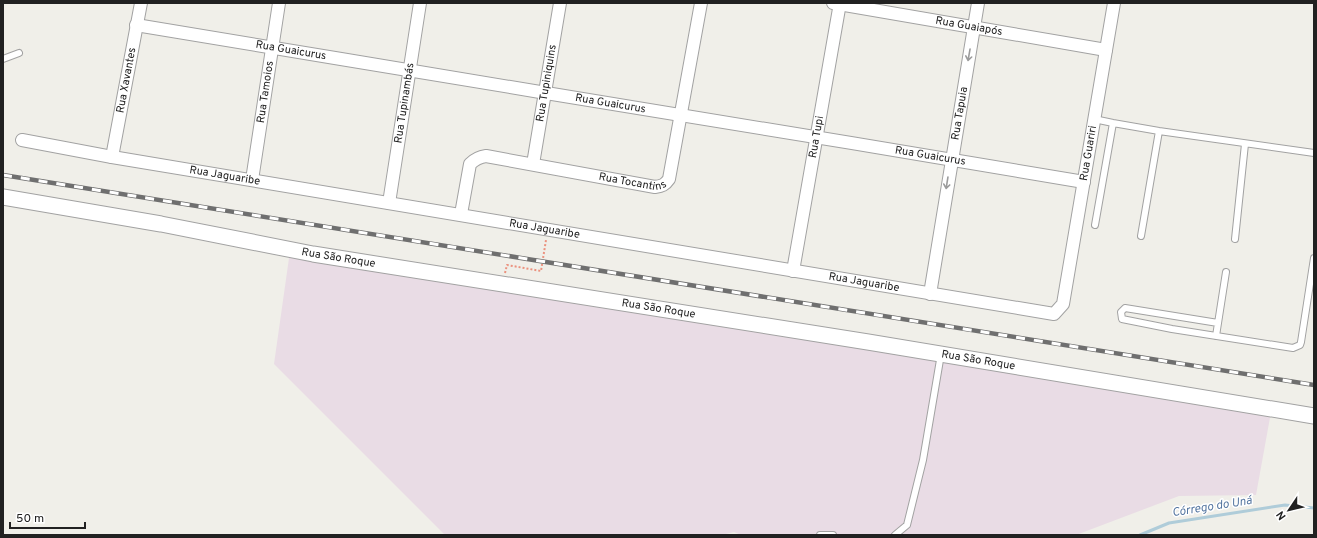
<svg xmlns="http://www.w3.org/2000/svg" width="1317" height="538" viewBox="0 0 1317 538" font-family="Overpass,sans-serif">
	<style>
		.industrial { fill: #e9dce5 }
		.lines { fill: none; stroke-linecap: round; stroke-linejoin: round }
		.stream { stroke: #afccd9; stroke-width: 3 }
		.service-casing { stroke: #a2a2a2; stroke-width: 8 }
		.minor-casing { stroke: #a2a2a2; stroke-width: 14 }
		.tertiary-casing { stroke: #a2a2a2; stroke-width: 17 }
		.path { stroke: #eb927f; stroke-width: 2; stroke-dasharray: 2 2; stroke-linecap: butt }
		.service { stroke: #fff; stroke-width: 6 }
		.minor { stroke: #fff; stroke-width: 12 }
		.tertiary { stroke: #fff; stroke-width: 15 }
		.rail-casing { stroke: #6f6f6f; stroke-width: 4.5 }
		.rail { stroke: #fff; stroke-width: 3; stroke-dasharray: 9; stroke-linecap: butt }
		.oneway { stroke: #9b9b9b }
		.labels { text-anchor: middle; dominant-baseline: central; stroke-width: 3; stroke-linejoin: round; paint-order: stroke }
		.street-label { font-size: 11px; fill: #212121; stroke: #fff }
		.water-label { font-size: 12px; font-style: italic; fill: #5475a0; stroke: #fff }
	</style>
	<rect width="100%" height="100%" fill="#f0efe9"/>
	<path class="industrial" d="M290 251 1271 412 1256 495 1179 496 1076 535H741L734 532 722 535H445L274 364Z"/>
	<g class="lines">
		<path class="stream" d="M1140 535 1169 523 1285 505 1314 508"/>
		<defs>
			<path id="service" d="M3 59 19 53
				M1094 119 1113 123 1159 131 1314 153
				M1095 225 1113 123
				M1141 236 1159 131
				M1235 239 1245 144
				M1218 323 1125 308 1121 312 1122 319 1172 329 1293 348 1300 345 1301 342 1314 258
				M1216 336 1226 272
				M820 535H833
				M895 535 907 525 923 460 941 354"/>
			<g id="minor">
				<path id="s1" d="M833 3 1106 50"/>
				<path id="s2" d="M136 25C273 47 409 71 546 93 725 123 905 151 1084 182"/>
				<path id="s3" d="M22 140 112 157 1054 314 1063 304 1114 3"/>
				<path id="s4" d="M112 157 141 3"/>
				<path id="s5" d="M533 164 560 3"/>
				<path id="s6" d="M252 180 279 3"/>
				<path id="s7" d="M389 203 420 3"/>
				<path id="s8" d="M461 214 470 164C475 159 479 157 486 156L655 187C662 186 665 185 669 179L701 3"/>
				<path id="s9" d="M793 271 840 3"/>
				<path id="s10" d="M930 294 978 3"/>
			</g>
			<g id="tertiary">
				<path id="s11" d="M3 197 161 224 313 254 868 342 1314 416"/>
			</g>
		</defs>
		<use href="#service" class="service-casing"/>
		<use href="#minor" class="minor-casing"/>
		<use href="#tertiary" class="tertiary-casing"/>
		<path class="path" d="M505 273 507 265 541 271 546 240
			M1314 535V534"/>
		<use href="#service" class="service"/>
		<use href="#minor" class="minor"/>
		<use href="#tertiary" class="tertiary"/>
		<defs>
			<path id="rail" d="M3 175 1314 385"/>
		</defs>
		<use href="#rail" class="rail-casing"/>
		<use href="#rail" class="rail"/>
	</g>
	<defs><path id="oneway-shaft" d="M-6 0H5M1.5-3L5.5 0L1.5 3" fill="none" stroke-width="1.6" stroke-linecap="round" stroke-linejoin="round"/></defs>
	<g class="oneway">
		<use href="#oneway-shaft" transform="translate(969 55) rotate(100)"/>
		<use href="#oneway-shaft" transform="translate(947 183) rotate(99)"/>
	</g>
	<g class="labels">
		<g class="street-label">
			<text stroke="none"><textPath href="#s1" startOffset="138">Rua Guaiapós</textPath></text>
			<text stroke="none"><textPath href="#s2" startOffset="157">Rua Guaicurus</textPath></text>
			<text stroke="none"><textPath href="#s4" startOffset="78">Rua Xavantes</textPath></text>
			<text stroke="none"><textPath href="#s5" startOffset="82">Rua Tupiniquins</textPath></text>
			<text stroke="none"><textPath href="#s6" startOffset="89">Rua Tamoios</textPath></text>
			<text stroke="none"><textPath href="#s7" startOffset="101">Rua Tupinambás</textPath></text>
			<text stroke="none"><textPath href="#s2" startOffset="481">Rua Guaicurus</textPath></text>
			<text stroke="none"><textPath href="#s10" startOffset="183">Rua Tapuia</textPath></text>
			<text stroke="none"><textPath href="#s9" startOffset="136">Rua Tupi</textPath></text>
			<text stroke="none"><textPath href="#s3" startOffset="1213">Rua Guariri</textPath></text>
			<text stroke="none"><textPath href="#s2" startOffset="805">Rua Guaicurus</textPath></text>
			<text stroke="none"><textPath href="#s3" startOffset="206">Rua Jaguaribe</textPath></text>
			<text stroke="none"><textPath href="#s8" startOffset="218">Rua Tocantins</textPath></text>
			<text stroke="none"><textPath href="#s3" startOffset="530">Rua Jaguaribe</textPath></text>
			<text stroke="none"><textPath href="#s11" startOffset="341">Rua São Roque</textPath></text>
			<text stroke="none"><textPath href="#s3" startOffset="854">Rua Jaguaribe</textPath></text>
			<text stroke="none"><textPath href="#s11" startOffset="665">Rua São Roque</textPath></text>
			<text stroke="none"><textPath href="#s11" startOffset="989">Rua São Roque</textPath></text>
		</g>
		<g class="water-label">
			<text transform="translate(1212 507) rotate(-9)">Córrego do Uná</text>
		</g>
	</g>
	<rect width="1317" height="538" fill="none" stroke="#212121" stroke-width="8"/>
	<g transform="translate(1289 510) rotate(235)" stroke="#ffffff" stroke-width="3" paint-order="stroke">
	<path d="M0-3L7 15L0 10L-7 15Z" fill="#212121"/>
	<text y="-6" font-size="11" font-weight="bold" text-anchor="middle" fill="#212121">N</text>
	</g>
	<path d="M10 522v6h75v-6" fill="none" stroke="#212121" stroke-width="2"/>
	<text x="16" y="522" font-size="12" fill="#212121" stroke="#ffffff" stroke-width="3" paint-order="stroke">50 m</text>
</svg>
